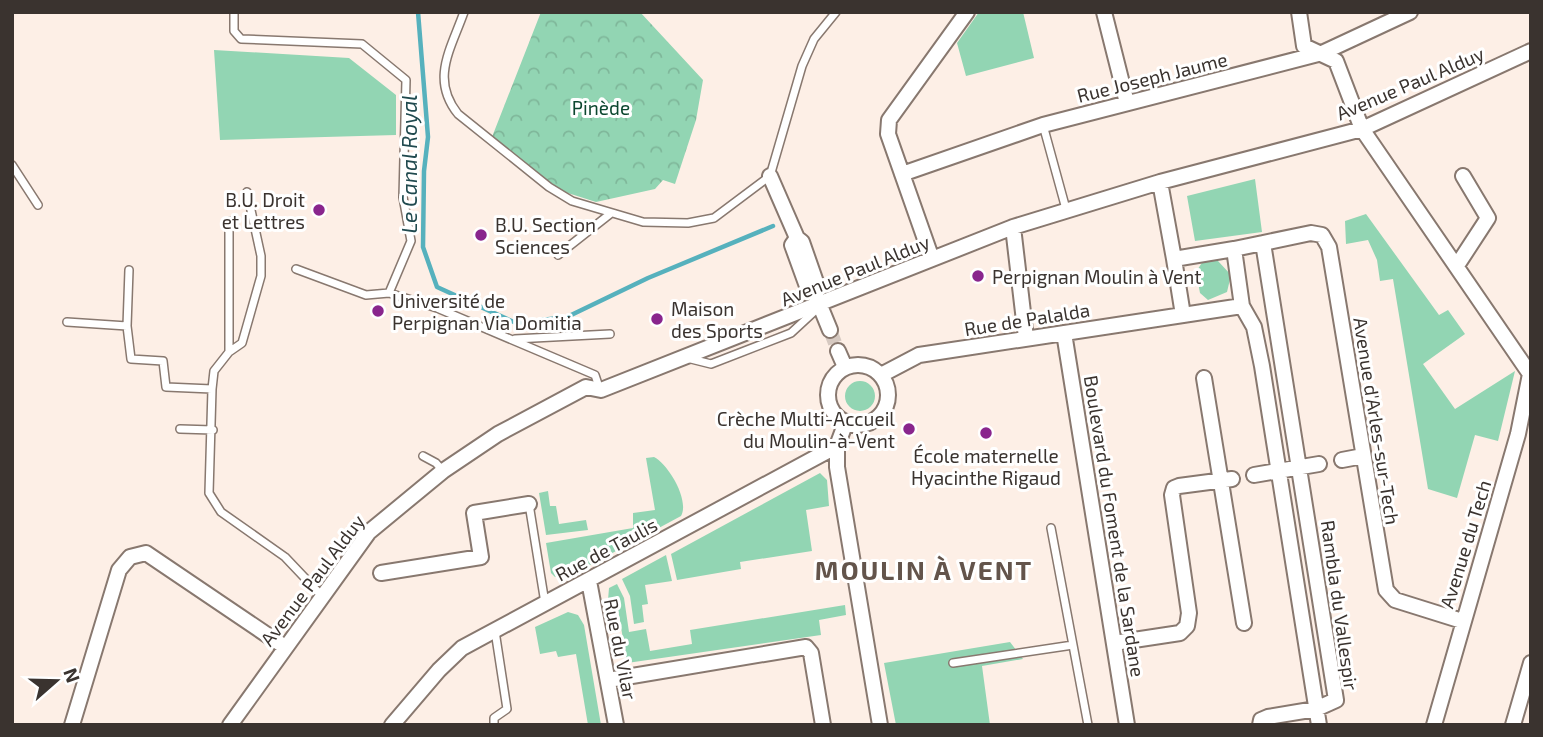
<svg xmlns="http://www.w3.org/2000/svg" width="1543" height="737" viewBox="0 0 1543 737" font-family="'Exo 2',sans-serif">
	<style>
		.green { fill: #92d5b3 }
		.forest { fill: url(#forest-crowns) }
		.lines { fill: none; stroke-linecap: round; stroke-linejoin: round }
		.stream { stroke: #56b1bd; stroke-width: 4.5 }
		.minor-tunnel { stroke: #d6c9c1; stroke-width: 14; stroke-dasharray: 14 7; stroke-linecap: butt }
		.service-casing { stroke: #88786f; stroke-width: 10 }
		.minor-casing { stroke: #88786f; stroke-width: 18 }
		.service { stroke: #fff; stroke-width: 7 }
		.minor { stroke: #fff; stroke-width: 14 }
		.poi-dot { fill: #89258d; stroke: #fff; stroke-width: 2.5 }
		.labels { text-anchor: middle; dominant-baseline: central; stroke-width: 6; stroke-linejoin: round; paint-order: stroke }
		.street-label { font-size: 19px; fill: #3a332f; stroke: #fff }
		.park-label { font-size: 19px; fill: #0c472f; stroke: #fff }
		.poi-label { font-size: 19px; fill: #3a332f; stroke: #fff; text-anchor: start }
		.water-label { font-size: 21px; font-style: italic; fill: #204a4f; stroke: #fff }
		.district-label { font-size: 26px; font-weight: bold; letter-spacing: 2px; fill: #63544b; stroke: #fff }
	</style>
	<defs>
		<pattern id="forest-crowns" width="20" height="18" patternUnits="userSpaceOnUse" patternTransform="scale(1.75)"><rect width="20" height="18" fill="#92d5b3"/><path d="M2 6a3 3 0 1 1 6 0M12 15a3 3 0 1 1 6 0" fill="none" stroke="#7fb79a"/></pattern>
	</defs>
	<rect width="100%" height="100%" fill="#fdefe6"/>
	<path class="green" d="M979 12H1023L1034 58 966 76 957 43Z
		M214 50 349 58 396 95V135L220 140Z
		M1255 179 1262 232 1195 241 1187 196Z
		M1366 214 1439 315 1448 310 1465 334 1423 364 1455 409 1515 371 1498 441 1475 435 1457 498 1428 489 1393 279 1380 281 1377 260 1368 240 1346 244 1345 221Z
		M1203 261H1218L1231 275 1227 292 1208 300 1200 293 1196 272Z
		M845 396a15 15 0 1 1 30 0a15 15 0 1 1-30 0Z
		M654 457C668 464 690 500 681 516L568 577H555L551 573 546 543 633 528V513L655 510 646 458Z
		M820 473 827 480 829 506 806 510 812 551 740 562 741 569 677 580 671 554Z
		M548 491 550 506H556L559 524 586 520 588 530 546 535 539 493Z
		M666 555 672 581 645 585 648 604 642 605 644 622 634 624 630 596 622 579Z
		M617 584 624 598 629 632 646 629 650 651 692 644 690 630 845 605 846 615 819 620 821 635 627 663 617 603 608 600 609 588Z
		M568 612 578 615 584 625 601 725H588L576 654 558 657 556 651 540 654 535 627Z
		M1010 642 1023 659 982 666 990 725H896L884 663Z"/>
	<path class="forest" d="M541 12H640L703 80 696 120 675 184 663 180 655 189 596 202 549 187 492 137Z"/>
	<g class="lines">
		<path class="stream" d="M418 12 428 137 424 171 423 247 437 287 516 323 567 317 648 278 773 226"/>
		<path class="minor-tunnel" d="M830 330 838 351"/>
		<defs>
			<path id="service" d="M234 12V31L241 39 362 44 406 80 403 197 411 241 389 293
				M464 12C451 49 430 79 458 114L549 187 572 201 643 222 688 223 714 218 770 176 802 66 814 39 836 12
				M1043 125 1066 209
				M12 165 38 205
				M229 221V352L214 371 212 389 209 493 221 512 285 557 322 596
				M558 255 610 214
				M296 269 366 295 389 293 437 308 595 375 600 390
				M129 270 127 326 131 359 163 361 166 387 212 389
				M67 322 127 326
				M515 339 610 334
				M229 352 242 343 261 276V256L247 192
				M687 358 711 364 791 333 817 309
				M180 429 213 430
				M423 456 436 463 443 471
				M529 504 545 603
				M1051 528 1088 725
				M953 663 1073 645
				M494 725V718L507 709 495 631"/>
			<path id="minor" d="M1104 12 1127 103
				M1299 12 1304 46 1336 61 1362 129 1530 374
				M902 174 1043 125 1322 53 1410 12
				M770 176 797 238 802 242 817 285 814 291 830 330
				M1160 182 1174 259
				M1013 227 1026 338
				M797 238 792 245 808 289 814 291
				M1263 243 1311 233 1322 235 1329 247 1386 590 1395 600 1462 621
				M1234 249 1263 243 1336 700 1316 709 1268 717 1261 720 1260 725
				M932 259 888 134 889 120 967 12
				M1458 264 1488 218 1463 176
				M1242 306 1183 315 1174 259 1234 249 1242 306 1254 327 1262 366 1319 725
				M1064 333 1127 725
				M838 351 845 367
				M828 395a30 30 0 1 1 60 0a30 30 0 1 1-60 0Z
				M881 375 919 355 1183 315
				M1204 378 1244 623
				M837 446V467L880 725
				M1342 460 1363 456
				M1254 475 1319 464
				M381 573 481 557 474 513 529 504
				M589 581 616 725
				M1114 643 1180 633 1187 626 1189 613 1172 495 1174 488 1179 486 1232 479
				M608 680 806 647 811 653 823 725
				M72 725 119 570 130 557 146 553 285 647
				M230 725 369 532 443 471 498 434 586 387 601 390 1013 227 1160 182 1362 129 1531 51
				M392 725 439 670 462 648 837 446 846 422
				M1434 725 1518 434 1530 374
				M1513 725 1531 663"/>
		</defs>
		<use href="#service" class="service-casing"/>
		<use href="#minor" class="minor-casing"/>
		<use href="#service" class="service"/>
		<use href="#minor" class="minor"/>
	</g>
	<g class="poi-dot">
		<circle cx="319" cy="210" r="7"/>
		<circle cx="481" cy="235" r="7"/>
		<circle cx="978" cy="276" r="7"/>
		<circle cx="378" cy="311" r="7"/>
		<circle cx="657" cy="319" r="7"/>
		<circle cx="909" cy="429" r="7"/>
		<circle cx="986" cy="433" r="7"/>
	</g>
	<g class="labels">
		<g class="street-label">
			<text transform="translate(1152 77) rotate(-14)">Rue Joseph Jaume</text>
			<text transform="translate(1410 83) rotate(-23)">Avenue Paul Alduy</text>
			<text transform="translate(855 270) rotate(-22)">Avenue Paul Alduy</text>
			<text transform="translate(1027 319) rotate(-9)">Rue de Palalda</text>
			<text transform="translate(1377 421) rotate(81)">Avenue d'Arles-sur-Tech</text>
			<text transform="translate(1115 526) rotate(81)">Boulevard du Foment de la Sardane</text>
			<text transform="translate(1465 544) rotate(-73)">Avenue du Tech</text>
			<text transform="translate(606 549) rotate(-28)">Rue de Taulis</text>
			<text transform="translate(312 580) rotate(-53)">Avenue Paul Alduy</text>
			<text transform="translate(1340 605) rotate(82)">Rambla du Vallespir</text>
			<text transform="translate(621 649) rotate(79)">Rue du Vilar</text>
		</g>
		<g class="park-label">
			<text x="601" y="107">Pinède</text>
		</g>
		<g class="poi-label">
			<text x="305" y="199" text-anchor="end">B.U. Droit<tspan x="305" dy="22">et Lettres</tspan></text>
			<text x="495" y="224">B.U. Section<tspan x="495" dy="22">Sciences</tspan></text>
			<text x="992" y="276">Perpignan Moulin à Vent</text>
			<text x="392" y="300">Université de<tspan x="392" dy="22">Perpignan Via Domitia</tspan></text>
			<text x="671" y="308">Maison<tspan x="671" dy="22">des Sports</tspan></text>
			<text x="895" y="418" text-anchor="end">Crèche Multi-Accueil<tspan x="895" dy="22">du Moulin-à-Vent</tspan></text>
			<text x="986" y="455" text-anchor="middle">École maternelle<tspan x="986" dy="22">Hyacinthe Rigaud</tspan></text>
		</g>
		<g class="water-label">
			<text transform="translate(408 164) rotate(-90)">Le Canal Royal</text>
		</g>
		<g class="district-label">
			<text x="924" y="569">MOULIN À VENT</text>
		</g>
	</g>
	<rect width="1543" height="737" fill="none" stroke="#3a332f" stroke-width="28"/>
	<g transform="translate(56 681) rotate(70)" stroke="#ffffff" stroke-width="5" paint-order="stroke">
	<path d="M0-5L12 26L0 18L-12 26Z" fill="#3a332f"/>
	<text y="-10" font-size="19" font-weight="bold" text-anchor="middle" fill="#3a332f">N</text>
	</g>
</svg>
